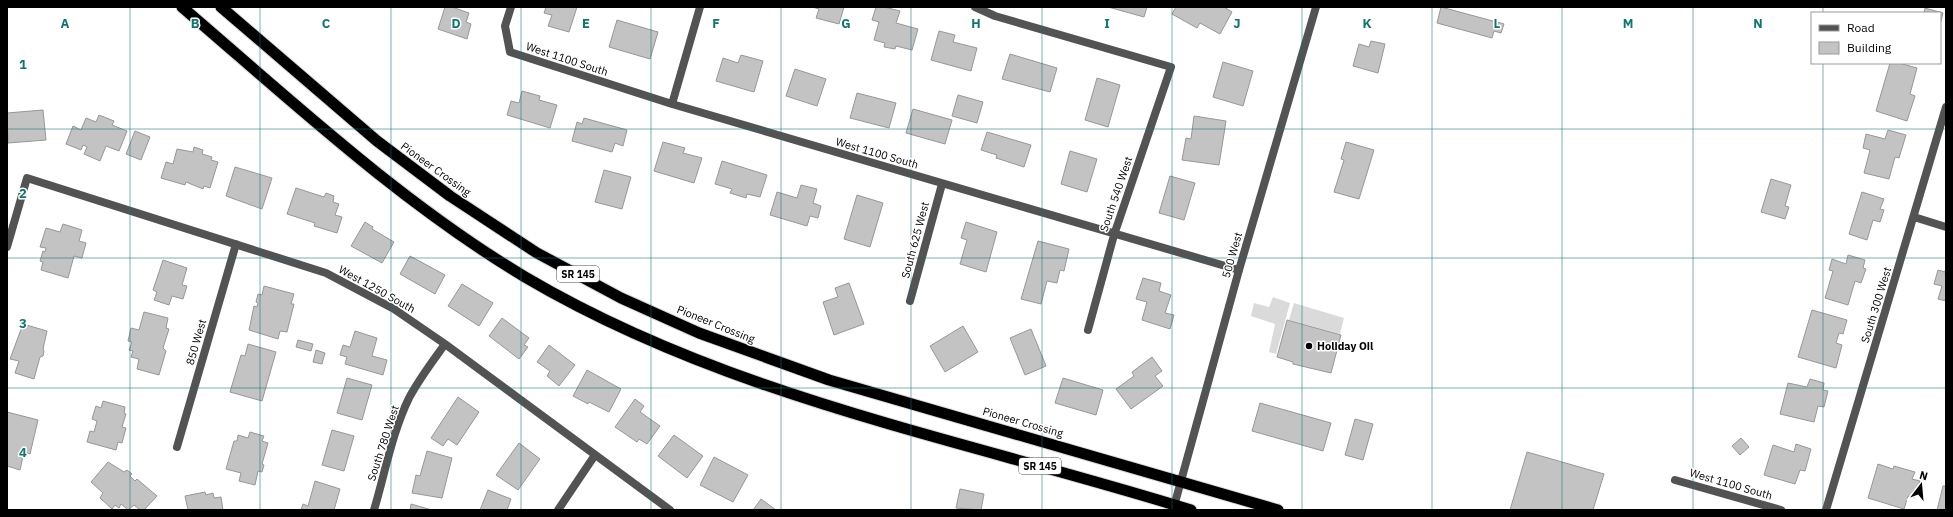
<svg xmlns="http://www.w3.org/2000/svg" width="1953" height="517" viewBox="0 0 1953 517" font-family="'IBM Plex Sans',sans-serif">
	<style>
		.green { fill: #dadada }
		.building { fill: #c3c3c3; stroke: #979797 }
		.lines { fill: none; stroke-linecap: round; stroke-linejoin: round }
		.trunk-casing { stroke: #dbdbdb; stroke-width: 13 }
		.minor { stroke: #535353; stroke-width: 8 }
		.tertiary { stroke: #535353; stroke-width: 8 }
		.trunk { stroke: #000; stroke-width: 11 }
		.grid { fill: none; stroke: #0f766e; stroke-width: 1; stroke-opacity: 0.55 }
		.poi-dot { fill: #000; stroke: #fff; stroke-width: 1.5 }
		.labels { text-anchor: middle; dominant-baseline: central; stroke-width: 3; stroke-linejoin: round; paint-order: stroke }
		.shield { fill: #fff; stroke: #4c4c4c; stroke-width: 1 }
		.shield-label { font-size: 10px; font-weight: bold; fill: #000 }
		.street-label { font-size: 11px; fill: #000; stroke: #fff }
		.poi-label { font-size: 11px; font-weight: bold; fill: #000; stroke: #fff; text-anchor: start }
		.grid-label { font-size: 13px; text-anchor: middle; font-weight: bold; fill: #0f766e; stroke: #fff; stroke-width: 3; stroke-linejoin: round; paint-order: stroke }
	</style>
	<rect width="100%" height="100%" fill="#fff"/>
	<path class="green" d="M1273 297 1290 303 1276 354 1269 352 1275 324 1251 316 1254 303 1269 307Z
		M1294 303 1344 318 1340 334 1289 320Z"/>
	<path class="building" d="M445 7H452L469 13 466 22 471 24 467 39 438 29Z
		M546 7H577L569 32 548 26 552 15 544 13Z
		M812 7H844L839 24 816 18 819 9Z
		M876 7H884L900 11 896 23 918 29 912 50 896 46 895 49 884 47 885 43 874 40 879 22 872 20Z
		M1108 7H1147L1144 17Z
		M1176 7H1224L1232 12 1220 34 1200 23 1197 28 1172 14Z
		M1441 7 1504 24 1501 33 1494 31 1492 38 1437 23Z
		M1925 8 1943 13 1940 25V13H1924Z
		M617 20 658 32 650 59 609 47Z
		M939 31 955 35 953 42 977 48 971 71 931 60Z
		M1371 41 1385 44 1378 73 1353 66 1359 44 1369 47Z
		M1010 54 1057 68 1050 92 1002 79Z
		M741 55 763 61 754 92 716 81 723 58 738 63Z
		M1223 62 1253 71 1243 106 1213 97Z
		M1890 63H1899L1917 68 1910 94 1915 96 1907 121 1876 111Z
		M795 69 826 79 817 106 786 96Z
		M1097 78 1120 85 1108 127 1085 120Z
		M522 91 540 96 539 100 557 105 550 128 507 115 511 101 519 103Z
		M857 93 896 103 889 128 850 118Z
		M958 95 983 102 977 123 952 116Z
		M913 109 952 120 945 144 906 133Z
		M43 110 46 140 8 143 7 113Z
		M99 115 114 121 112 125 127 131 119 151 106 146 100 161 84 154 87 147 83 145 81 150 66 144 73 126 81 130 86 118 96 122Z
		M1194 116 1226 121 1219 165 1182 160 1186 138 1191 139Z
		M584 118 627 130 623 146 615 143 612 152 572 141 577 122 582 124Z
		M1888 130 1906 135 1899 158 1895 157 1889 179 1864 173 1870 150 1863 148 1866 134 1885 139Z
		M135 131 150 137 141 160 126 154Z
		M987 132 1031 145 1024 167 996 158 997 155 981 150Z
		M663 142 685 148 683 153 702 158 694 183 654 171Z
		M1346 142 1374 150 1359 199 1334 192 1344 160 1341 159Z
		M194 147 203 150 202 154 212 157 211 160 218 162 210 188 204 186 203 189 186 182 185 185 161 178 166 162 173 164 177 149 193 152Z
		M1070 151 1097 159 1087 192 1061 184Z
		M722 161 767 175 760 197 747 194 746 198 730 193 732 189 715 184Z
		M235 167 272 178 262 209 226 196Z
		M604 170 631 177 622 209 595 202Z
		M1170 176 1195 183 1184 220 1159 213Z
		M1771 179 1791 185 1785 206 1789 207 1785 219 1761 212Z
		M801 185 817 189 813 203 821 206 818 218 810 216 807 226 770 215 777 192 797 198Z
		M296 188 324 197 326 193 334 196 333 202 339 204 335 215 342 217 337 233 314 226 315 223 287 214Z
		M1862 192 1884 199 1880 209 1884 210 1880 222 1873 220 1867 240 1849 234Z
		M857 195 883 203 870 247 844 239Z
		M365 222 373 227 372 229 394 242 382 263 351 246Z
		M966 222 997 232 986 272 960 264 967 240 961 238Z
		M63 224 82 230 79 241 86 243 82 258 74 256 68 278 41 270 43 262 40 261 43 251 45 252 46 248 40 247 46 228 60 232Z
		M1038 241 1069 249 1064 271 1060 270 1057 283 1047 281 1041 304 1021 299Z
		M1848 255 1865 260 1863 268 1866 269 1861 283 1855 281 1848 305 1825 298 1833 271 1829 270 1832 259 1846 264Z
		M410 256 445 275 435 294 400 274Z
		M163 260 187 268 182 285 187 286 183 299 172 296 169 305 154 300 157 292 153 290Z
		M1946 267V301L1938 299 1942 286 1934 284 1938 270 1945 272Z
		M1143 278 1161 283 1159 291 1171 295 1165 313 1174 315 1170 329 1142 320 1147 302 1136 299Z
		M849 283 864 324 834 335 823 302 838 297 835 288Z
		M462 284 493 303 479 326 448 306Z
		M264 286 294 294 291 304H294L287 332 280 331 278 339 249 330 254 306 257 307 258 303 256 302 258 294 262 295Z
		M1812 310 1847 320 1843 334 1839 333 1836 343 1842 345 1836 368 1798 357Z
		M144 312 168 318 166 328 169 329 163 348 166 351 159 375 137 369 139 359 131 357 133 351 129 350 132 342 128 341 131 328 139 330Z
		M502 318 529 338 524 345 528 347 519 359 489 336Z
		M1287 320 1341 335 1331 373 1293 364V362L1277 357Z
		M23 324 47 331 43 349 44 351 43 356 40 357 34 379 15 373 19 361 10 359Z
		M963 326 978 352 945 372 930 346Z
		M1031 329 1046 366 1025 375 1010 338Z
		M355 331 377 338 372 356 387 360 383 375 345 364 347 357 340 355 343 345 350 347Z
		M298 340 313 344 311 351 296 347Z
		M248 344 276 352 262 401 230 392 241 355 245 356Z
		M549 345 575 365 559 386 547 376 550 371 537 362Z
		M316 350 325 353 322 364 313 362Z
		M1152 357 1162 371 1155 376 1163 386 1131 409 1116 389 1134 376 1132 372Z
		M587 370 621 389 609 412 589 402 588 404 573 396Z
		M347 378 372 385 362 420 337 413Z
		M1063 378 1103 390 1096 415 1055 403Z
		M1810 379 1824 383 1823 390 1828 391 1824 407 1818 406 1814 422 1780 414 1788 383 1807 387Z
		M458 397 479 412 457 445 448 439 443 446 431 438Z
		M635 399 644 406 640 412 660 426 647 444 639 439 637 442 615 427Z
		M103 401 125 407 124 413 126 414 122 427 126 428 122 443 118 442 116 450 87 442 90 431 94 432 97 421 92 419 96 406 101 408Z
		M1260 403 1331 423 1323 451 1252 431Z
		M7 412 38 420 30 454 24 452 20 470 7 466Z
		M1355 419 1373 424 1363 460 1345 455Z
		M332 430 354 436 344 471 322 465Z
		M250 432 264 436 262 441 268 443 262 464 264 465 262 472 258 471 255 485 239 481 241 473 226 469 234 441H237L238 435 248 438Z
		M674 435 703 456 687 478 658 456Z
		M1741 438 1749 447 1740 455 1732 446Z
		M519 443 540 459 518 490 496 475Z
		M1796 444 1811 449 1805 471 1800 470 1795 484 1764 475 1773 445 1794 452Z
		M427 451 452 458 442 498 412 493 416 475 420 476Z
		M1527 452 1604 474 1593 510H1510Z
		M714 457 748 475 733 502 700 485Z
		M108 462 124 472 127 470 132 474 130 476 135 481 137 479 157 496 144 510H140L134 505 128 510 121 504 119 508 115 505 112 509 100 498 103 493 91 482Z
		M1878 464 1893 469 1894 466 1915 472 1912 479 1920 481 1914 498 1908 496 1904 509 1868 498Z
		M315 481 340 489 334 510H301L303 504 308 506Z
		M1943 486H1946V510H1937Z
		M960 489 984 494 981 510 956 508Z
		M488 490 511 499 507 510H480Z
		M205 492 206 495 213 493 214 498 221 497 223 510H188L185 496Z
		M761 499 776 510H753Z
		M411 504 432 510H410Z"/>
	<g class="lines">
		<defs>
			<path id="trunk" d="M182 7C293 102 400 202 525 277 730 398 967 440 1191 510
				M221 7 377 141 450 196 537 253 621 298 699 333 829 380 1278 510"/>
		</defs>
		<use href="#trunk" class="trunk-casing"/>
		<path class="minor" d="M511 7 505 26 510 52 672 104 1239 270
			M975 7 995 16 1171 67 1114 235 1088 330
			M672 104 700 7
			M1914 217 1946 227
			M7 247 27 178 326 273 394 309 445 344 670 510
			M910 301 942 184
			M177 447 236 244
			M1675 480 1781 510
			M374 510C385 473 392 433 409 398 419 379 432 362 445 344
			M558 510 595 455
			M1826 510 1946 107"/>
		<path class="tertiary" d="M1173 510 1239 270 1316 7"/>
		<use href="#trunk" class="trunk"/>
	</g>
	<path class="grid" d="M130 7V510M260 7V510M391 7V510M521 7V510M651 7V510M781 7V510M911 7V510M1042 7V510M1172 7V510M1302 7V510M1432 7V510M1562 7V510M1693 7V510M1823 7V13M1823 63V510M7 129H1946M7 258H1946M7 388H1946"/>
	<circle class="poi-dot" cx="1309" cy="346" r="4"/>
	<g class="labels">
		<g class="shield">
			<rect x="557" y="266" width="42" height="16" rx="3"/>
			<rect x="1019" y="458" width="42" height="16" rx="3"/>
		</g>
		<g class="shield-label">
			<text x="578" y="274">SR 145</text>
			<text x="1040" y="466">SR 145</text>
		</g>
		<g class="street-label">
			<text transform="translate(567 59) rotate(18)">West 1100 South</text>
			<text transform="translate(877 153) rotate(16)">West 1100 South</text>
			<text transform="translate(436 169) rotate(36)">Pioneer Crossing</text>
			<text transform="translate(1116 194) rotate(-71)">South 540 West</text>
			<text transform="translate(915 240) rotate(-75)">South 625 West</text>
			<text transform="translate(1232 255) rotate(-74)">500 West</text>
			<text transform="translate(377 289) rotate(29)">West 1250 South</text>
			<text transform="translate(1876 305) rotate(-73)">South 300 West</text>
			<text transform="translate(716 324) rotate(22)">Pioneer Crossing</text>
			<text transform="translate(196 342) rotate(-74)">850 West</text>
			<text transform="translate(1023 422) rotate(16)">Pioneer Crossing</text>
			<text transform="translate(383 443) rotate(-72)">South 780 West</text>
			<text transform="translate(1731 484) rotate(16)">West 1100 South</text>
		</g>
		<g class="poi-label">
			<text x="1317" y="346">Holiday Oil</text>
		</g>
	</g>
	<g class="grid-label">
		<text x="65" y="28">A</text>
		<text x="195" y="28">B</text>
		<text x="326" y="28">C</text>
		<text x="456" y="28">D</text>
		<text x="586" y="28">E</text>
		<text x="716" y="28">F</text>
		<text x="846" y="28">G</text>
		<text x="976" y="28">H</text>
		<text x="1107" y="28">I</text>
		<text x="1237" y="28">J</text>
		<text x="1367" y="28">K</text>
		<text x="1497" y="28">L</text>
		<text x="1628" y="28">M</text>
		<text x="1758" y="28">N</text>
		<text x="23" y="69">1</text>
		<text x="23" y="198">2</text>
		<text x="23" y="328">3</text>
		<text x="23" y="457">4</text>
	</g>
	<rect width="1953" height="517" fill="none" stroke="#000000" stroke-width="16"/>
	<rect x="1811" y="12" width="130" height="52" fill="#ffffff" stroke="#999999"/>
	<rect x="1819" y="25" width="20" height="6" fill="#535353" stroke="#999999"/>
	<text x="1847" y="32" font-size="12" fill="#000000">Road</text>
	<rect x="1819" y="42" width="20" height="12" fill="#c3c3c3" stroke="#999999"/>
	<text x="1847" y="52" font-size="12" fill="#000000">Building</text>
	<g transform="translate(1921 485) rotate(16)" stroke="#ffffff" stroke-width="3" paint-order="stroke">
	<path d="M0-3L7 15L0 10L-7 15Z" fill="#000000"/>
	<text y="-6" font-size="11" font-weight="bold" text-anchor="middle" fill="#000000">N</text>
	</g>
</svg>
